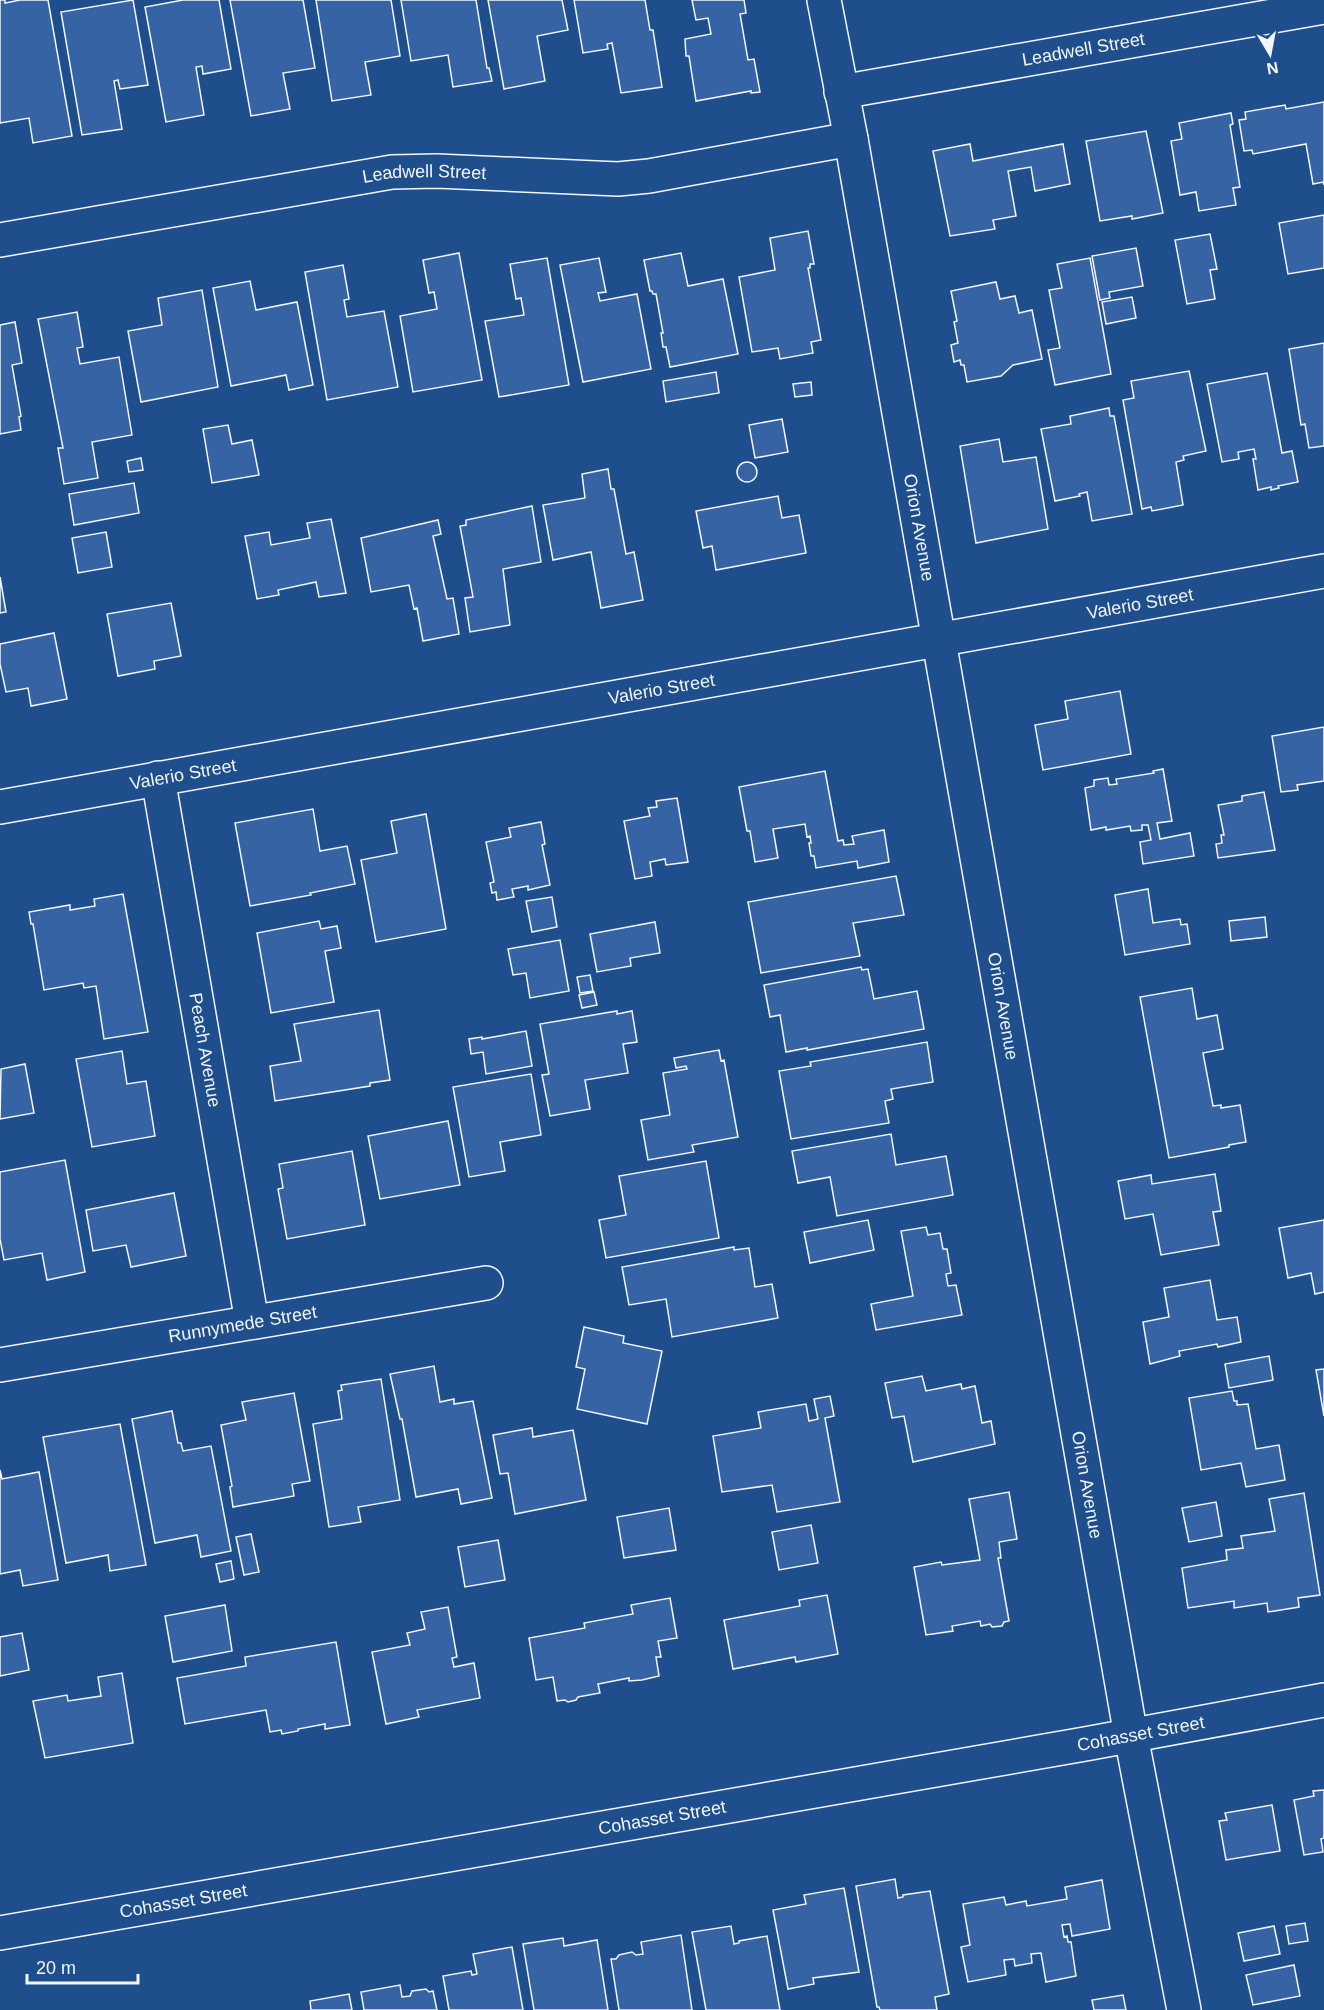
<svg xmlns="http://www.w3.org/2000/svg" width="1324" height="2010" viewBox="0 0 1324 2010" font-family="Helvetica,sans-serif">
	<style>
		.building { fill: #3563a3; stroke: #f2f6ff; stroke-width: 1.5 }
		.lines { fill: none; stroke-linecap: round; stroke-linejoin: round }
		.minor-casing { stroke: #f2f6ff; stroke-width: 36 }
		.minor { stroke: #1f4e8c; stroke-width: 33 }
		.labels { text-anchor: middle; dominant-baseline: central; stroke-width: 4.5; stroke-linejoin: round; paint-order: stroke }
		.street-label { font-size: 18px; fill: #f2f6ff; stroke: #1f4e8c }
	</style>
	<rect width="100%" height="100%" fill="#1f4e8c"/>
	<path class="building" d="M0 0H5V3L20 0H48L72 136 33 143 29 118 0 123Z
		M133 0 148 85 120 89 118 80 114 81 122 129 82 135 61 12Z
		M183 0H219L231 69 203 74 202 66 196 67 204 115 166 122 145 7Z
		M230 0H303L315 68 283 73 290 109 251 116Z
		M316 0H391L400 56 365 62 371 95 332 101Z
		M401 0H476L487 68H489L492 81 453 87 448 55 411 61Z
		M488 0H562L568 30 537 36 545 81 504 89Z
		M574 0H645L650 30H653L662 87 621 93 612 43 607 44 608 49 583 53Z
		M692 0H744L746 13 740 14 748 60 754 59 760 92 751 93V91L696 101 689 56H686L685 39 711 34 708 18 696 20Z
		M1324 102V185L1323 182 1313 184 1306 144 1253 154 1252 150 1244 151 1239 120 1246 119 1245 112 1285 105 1286 109Z
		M1231 113 1233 124 1230 125 1240 187 1233 188 1236 205 1199 211 1196 192 1180 195 1171 141 1182 139 1179 123Z
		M1146 131 1163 213 1132 219V216L1100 221 1086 141Z
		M970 144 973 161 1063 144 1070 184 1035 191 1031 167 1008 171 1016 216 993 220 995 229 950 236 933 151Z
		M1324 215V268L1288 274 1279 223Z
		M808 231 814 264H810V268H808L821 340 811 342 813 353 780 359 778 348 752 352 739 277 775 270 770 238Z
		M1210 234 1217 269 1210 270 1215 299 1187 304 1175 240Z
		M1136 248 1143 286 1109 292 1110 298 1100 300 1092 256Z
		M459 253 482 380 413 392 400 316 437 309 434 292 429 293 423 260Z
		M681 253 688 286 723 279 738 354 670 367 666 347H663L661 333H663L656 294H653L652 291H650L644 260Z
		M547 258 569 385 499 397 485 321 524 315 521 298 516 299 510 264Z
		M599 258 606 292 598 293 600 301 637 294 651 369 583 382 560 265Z
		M1090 258 1111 374 1055 385 1048 350 1060 348 1049 290 1062 288 1057 264Z
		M343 265 349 299 344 300 347 317 384 311 398 387 327 400 305 272Z
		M250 281 256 310 297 302 313 385 289 390 286 375 231 386 213 288Z
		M996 282 1000 299 1015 296 1019 313 1032 310 1042 359 1013 365 1001 376 967 382 964 365H961L960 360 954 362 951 345 958 343 954 322 957 321 951 291Z
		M202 290 218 387 141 402 128 331 162 325 158 298Z
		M1132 297 1136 318 1106 324 1102 302Z
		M77 312 83 347 77 348 80 364 119 357 132 435 92 442 98 478 64 484 58 448H63L38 319Z
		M15 322 22 363 12 365 21 416 19 417 21 430 0 434V325Z
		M1324 343V446L1309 448 1305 424 1301 425 1289 349Z
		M1189 371 1206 451 1183 456 1184 460 1176 462 1183 505 1152 511 1151 507 1142 509 1123 400 1134 398 1131 381Z
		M716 372 719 393 666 402 663 381Z
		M1267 373 1282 453 1292 451 1298 482 1278 486 1279 488 1271 490V487L1258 490 1253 459H1256L1254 449 1238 452 1239 459 1222 462 1207 384Z
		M811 382 812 395 795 397 793 384Z
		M1109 408 1110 416H1114L1132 514 1092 521 1087 492 1079 494 1080 496 1055 501 1041 429 1071 424 1070 416Z
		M782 419 788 452 755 458 749 425Z
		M228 425 232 444 252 440 259 475 212 483 203 429Z
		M999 439 1003 462 1036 457 1048 529 976 543 960 446Z
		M141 458 143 470 129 472 127 461Z
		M737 472a10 10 0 1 1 20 0a10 10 0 1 1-20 0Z
		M608 469 611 489H614L626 554 634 552 643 600 601 608 591 552 553 560 543 505 585 498 582 474Z
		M134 483 139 513 74 525 69 494Z
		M778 496 782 518 799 515 806 553 716 570 712 546 703 548 696 511Z
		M532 506 541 562 503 569 510 625 470 632 465 598 473 597 460 526 466 525V520Z
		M331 519 346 593 319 597 316 582 278 590 279 595 257 599 245 536 269 532 271 545 310 538 307 523Z
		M438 520 441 534 433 536 447 599 453 598 459 634 423 641 417 608 414 609 409 585 371 592 361 538Z
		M106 532 112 567 78 573 72 538Z
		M0 577 6 612 0 613Z
		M171 603 181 656 154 661 155 669 118 676 107 614Z
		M54 633 67 699 31 706 28 688 6 692 0 664V644Z
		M1120 691 1131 754 1043 770 1035 725 1068 719 1065 701Z
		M1324 727V781L1297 785 1298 790 1281 792 1272 736Z
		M1163 769 1172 821 1157 823 1160 839 1190 833 1194 856 1143 864 1140 842 1151 840 1148 825H1142V830L1131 831 1130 826 1106 830V827L1091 830 1085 788 1094 786V780L1108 778 1109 785 1117 784 1116 779 1154 773 1153 771Z
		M825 771 838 841 843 840 844 845 854 844 852 836 884 830 889 862 858 868 857 861 816 868 814 856H811L809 843H811L810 836 807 837 805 824 773 829 778 858 755 862 750 831H747L739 787Z
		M1264 792 1275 850 1218 858 1216 844 1222 843 1221 835H1224L1218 805 1242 801V796Z
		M677 798 688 862 666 865 665 859 650 862 652 876 635 879 624 821 650 816 648 808 657 807 656 801Z
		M313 809 320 851 347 846 355 884 310 893 311 895 250 906 235 823Z
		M426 814 446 929 376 942 361 860 397 853 391 821Z
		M541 822 545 844 542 845 550 885 528 890V886L512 889 514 897 497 900 496 892 492 893 490 883 494 882 486 842 511 837 509 828Z
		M896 876 904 915 853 923 860 956 761 973 748 902Z
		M1148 889 1153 923 1180 919 1181 925 1187 924 1190 944 1125 955 1115 895Z
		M123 894 148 1032 104 1039 96 986 84 988 83 983 44 990 33 924H31L29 912 70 905V910L95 906 94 899Z
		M552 897 557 927 532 932 526 901Z
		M1265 917 1267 937 1231 941 1229 921Z
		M319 921 321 929 337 926 341 948 325 951 334 1002 271 1013 257 933Z
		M655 922 660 953 630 958 631 966 597 972 590 934Z
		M560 940 569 991 530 998 526 973 513 975 508 949Z
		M861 967 862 970 868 969 874 999 917 991 924 1029 807 1050V1048L786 1052 780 1015 770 1017 764 985Z
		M590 975 593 991 580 993 577 977Z
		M1192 988 1197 1019 1217 1015 1223 1049 1203 1053 1213 1106 1221 1105V1108L1240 1105 1246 1142 1229 1145V1147L1169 1158 1140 997Z
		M594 992 597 1005 582 1008 579 995Z
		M379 1010 390 1080 370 1083V1086L275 1101 270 1066 301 1061 294 1024Z
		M617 1011V1014L632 1011 637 1042 623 1044 628 1073 585 1080 590 1109 550 1116 542 1075 549 1074 540 1024Z
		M526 1031 532 1066 486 1074 483 1052 471 1054 469 1039 482 1037V1039Z
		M927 1042 933 1082 891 1089 893 1099 885 1101 889 1123 791 1139 779 1071 811 1066 810 1062Z
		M719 1050 721 1061 724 1060 738 1137 692 1145 694 1152 648 1160 641 1120 670 1115 663 1073 687 1069 686 1066 676 1068 674 1058Z
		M122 1051 127 1084 146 1081 155 1136 92 1147 76 1059Z
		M25 1064 34 1113 0 1119 1 1069Z
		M531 1074 541 1135 500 1142 505 1171 469 1177 453 1087Z
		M448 1121 460 1185 380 1199 368 1136Z
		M891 1134 896 1165 946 1156 953 1195 837 1216 830 1177 798 1183 792 1151Z
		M352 1151 365 1225 287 1239 278 1189 283 1188 279 1164Z
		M65 1160 85 1272 47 1280 42 1253 4 1260 0 1239V1172Z
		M706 1161 719 1238 606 1258 599 1220 626 1215 619 1176Z
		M1215 1174 1221 1211 1213 1212 1219 1245 1161 1255 1153 1214 1125 1219 1118 1181 1151 1175 1152 1184Z
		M174 1193 186 1256 131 1267 126 1245 93 1251 86 1210Z
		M868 1220 874 1250 810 1263 804 1232Z
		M1324 1220V1292L1315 1294 1311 1273 1288 1278 1279 1228Z
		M926 1227 928 1235 940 1233 943 1249H947L951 1273 946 1274 948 1286 956 1285 962 1315 876 1330 871 1304 913 1296 901 1231Z
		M734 1247V1250L749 1248 755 1287 772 1284 778 1318 672 1337 666 1299 629 1305 622 1267Z
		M1210 1280 1217 1320 1237 1317 1241 1342 1218 1347 1217 1344 1179 1351 1180 1356 1150 1364 1143 1322 1169 1317 1164 1288Z
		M584 1327 624 1336 623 1343 662 1351 647 1424 577 1409 585 1369 576 1367Z
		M1269 1356 1273 1380 1229 1388 1225 1364Z
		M434 1366 440 1402 454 1399V1404L473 1401 492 1498 461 1504 458 1489 416 1497 402 1419H400L390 1374Z
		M1324 1369V1416L1316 1370Z
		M922 1376 926 1391 961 1384 962 1389 975 1386 982 1423 991 1421 995 1444 913 1462 904 1416 892 1418 885 1383Z
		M381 1379 400 1500 358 1507 361 1522 329 1527 313 1424 342 1419 338 1391 342 1390 341 1385Z
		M1232 1391 1234 1401H1237V1405L1248 1404 1256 1449 1279 1445 1285 1480 1246 1487 1241 1463 1201 1470 1189 1398Z
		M294 1393 310 1481 292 1484 294 1496 233 1507 230 1487 232 1486 221 1425 246 1420 242 1402Z
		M830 1396 834 1416 825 1418 840 1502 777 1512 772 1485 722 1492 713 1436 761 1428 758 1412 806 1404 809 1421 818 1419 814 1399Z
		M172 1411 178 1443H181L183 1451 211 1446 231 1551 201 1557 197 1535 155 1543 132 1419Z
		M120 1424 146 1565 110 1571 108 1555 66 1563 43 1437Z
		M532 1428 533 1437 573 1430 586 1500 515 1514 508 1473 500 1474 493 1435Z
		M0 1470 2 1479 39 1472 58 1580 23 1586 20 1570 0 1574Z
		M1009 1492 1017 1539 999 1542 1001 1558H998L1009 1621 1004 1622 1002 1626 992 1627 990 1624 981 1626 980 1621 952 1626 953 1631 926 1635 914 1567 941 1562 942 1565 980 1560 969 1499Z
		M1304 1493 1320 1595 1298 1598 1299 1607 1268 1612 1267 1603 1234 1608V1601L1188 1608 1182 1568 1227 1560 1226 1550 1243 1548 1241 1536 1275 1531 1269 1499Z
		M1216 1502 1222 1536 1189 1542 1182 1508Z
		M669 1508 676 1550 624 1558 617 1517Z
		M811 1525 818 1563 779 1570 772 1532Z
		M251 1534 259 1572 244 1575 236 1537Z
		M498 1540 505 1580 465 1587 458 1547Z
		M231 1561 234 1579 220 1582 216 1564Z
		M827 1595 838 1654 796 1662 795 1657 733 1669 724 1620 800 1606 799 1600Z
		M670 1598 677 1638 658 1641 661 1657H656L659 1676 642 1680 629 1681V1678L598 1684 600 1693 578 1697 576 1700 568 1702 565 1700 557 1701 553 1677 536 1680 529 1638 585 1628 584 1623 633 1614 631 1605Z
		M225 1605 232 1651 173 1662 165 1616Z
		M448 1607 457 1657 452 1658 454 1667 474 1663 480 1698 417 1710 419 1717 386 1724 372 1652 410 1645 407 1633 425 1629 421 1612Z
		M22 1633 29 1670 0 1676V1637Z
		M336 1642 350 1725 325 1729V1724L298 1729V1731L282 1734 281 1730 270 1732 266 1710 185 1724 177 1678 246 1666 245 1657Z
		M122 1673 133 1743 45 1758 33 1701 67 1695 68 1701 101 1696 98 1677Z
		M1324 1790V1838L1321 1839 1323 1852 1304 1855 1294 1800 1314 1796 1313 1791Z
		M1272 1805 1280 1851 1226 1860 1219 1821 1227 1820 1225 1813Z
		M895 1879 898 1898 903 1897V1895L930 1891 949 1994 935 1997 937 2010H880L879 2007H877L856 1886Z
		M1102 1880 1110 1929 1072 1936 1070 1924 1062 1925 1064 1937 1067 1936 1068 1942H1071L1076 1976 1046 1982 1041 1953 1031 1954 1032 1963 1015 1966 1014 1959 1004 1960 1006 1975 968 1982 961 1947 970 1945 963 1904 1004 1897 1006 1905 1026 1901 1027 1906 1067 1899 1065 1887Z
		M844 1888 859 1972 813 1978 814 1984 788 1989 773 1910 806 1904 804 1895Z
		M1305 1923 1308 1941 1289 1944 1286 1926Z
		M731 1926 734 1944 739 1943V1941L767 1936 780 2010H706L692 1932Z
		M1274 1926 1280 1954 1244 1961 1238 1933Z
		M681 1935 692 2010H619L611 1959H616L619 1955 632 1952 636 1955 643 1954 641 1942Z
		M563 1938 564 1946 597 1940 608 2010H534L523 1944Z
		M512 1947 523 2010H449L443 1976 471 1971 472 1975 477 1974 473 1954Z
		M1294 1965 1300 1996 1253 2005 1246 1975Z
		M400 1985 402 1997 410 1996 412 1991 426 1989 429 1992 433 1991 437 2010H364L361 1992Z
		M349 1994 352 2010H311L310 2001Z
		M1123 1995 1126 2010H1094L1092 2000Z"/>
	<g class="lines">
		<defs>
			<g id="minor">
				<path id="s1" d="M824 0 851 139 1131 1736 1184 2010"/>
				<path id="s2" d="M841 92 1324 7"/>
				<path id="s3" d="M0 240 392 172 437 171 618 179 649 176 851 139"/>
				<path id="s4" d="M158 778 252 1322"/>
				<path id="s5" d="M0 807 1324 571"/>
				<path id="s6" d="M0 1365 486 1283"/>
				<path id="s7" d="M0 1933 1085 1744 1324 1700"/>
			</g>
		</defs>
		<use href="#minor" class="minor-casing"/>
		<use href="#minor" class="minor"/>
	</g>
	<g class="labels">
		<g class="street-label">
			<text stroke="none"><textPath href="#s2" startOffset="246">Leadwell Street</textPath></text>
			<text stroke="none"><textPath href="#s3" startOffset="430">Leadwell Street</textPath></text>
			<text stroke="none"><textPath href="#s1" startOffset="536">Orion Avenue</textPath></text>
			<text stroke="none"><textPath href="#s5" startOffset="1158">Valerio Street</textPath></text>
			<text stroke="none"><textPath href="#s5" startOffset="672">Valerio Street</textPath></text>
			<text stroke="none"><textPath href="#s5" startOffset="186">Valerio Street</textPath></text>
			<text stroke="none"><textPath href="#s1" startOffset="1022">Orion Avenue</textPath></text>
			<text stroke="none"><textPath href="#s4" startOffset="276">Peach Avenue</textPath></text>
			<text stroke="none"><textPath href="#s6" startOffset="246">Runnymede Street</textPath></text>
			<text stroke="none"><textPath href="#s1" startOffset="1508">Orion Avenue</textPath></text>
			<text stroke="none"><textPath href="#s7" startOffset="1158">Cohasset Street</textPath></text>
			<text stroke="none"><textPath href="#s7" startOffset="672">Cohasset Street</textPath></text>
			<text stroke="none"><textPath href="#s7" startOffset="186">Cohasset Street</textPath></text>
		</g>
	</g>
	<g transform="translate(1270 54) rotate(170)" stroke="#1f4e8c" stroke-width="4.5" paint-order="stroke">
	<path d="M0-4.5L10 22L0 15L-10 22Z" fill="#f2f6ff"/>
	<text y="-9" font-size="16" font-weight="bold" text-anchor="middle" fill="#f2f6ff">N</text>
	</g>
	<path d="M27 1974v9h111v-9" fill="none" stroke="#f2f6ff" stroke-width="3"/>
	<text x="36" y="1974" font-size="18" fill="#f2f6ff" stroke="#1f4e8c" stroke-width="4.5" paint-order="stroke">20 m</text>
</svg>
